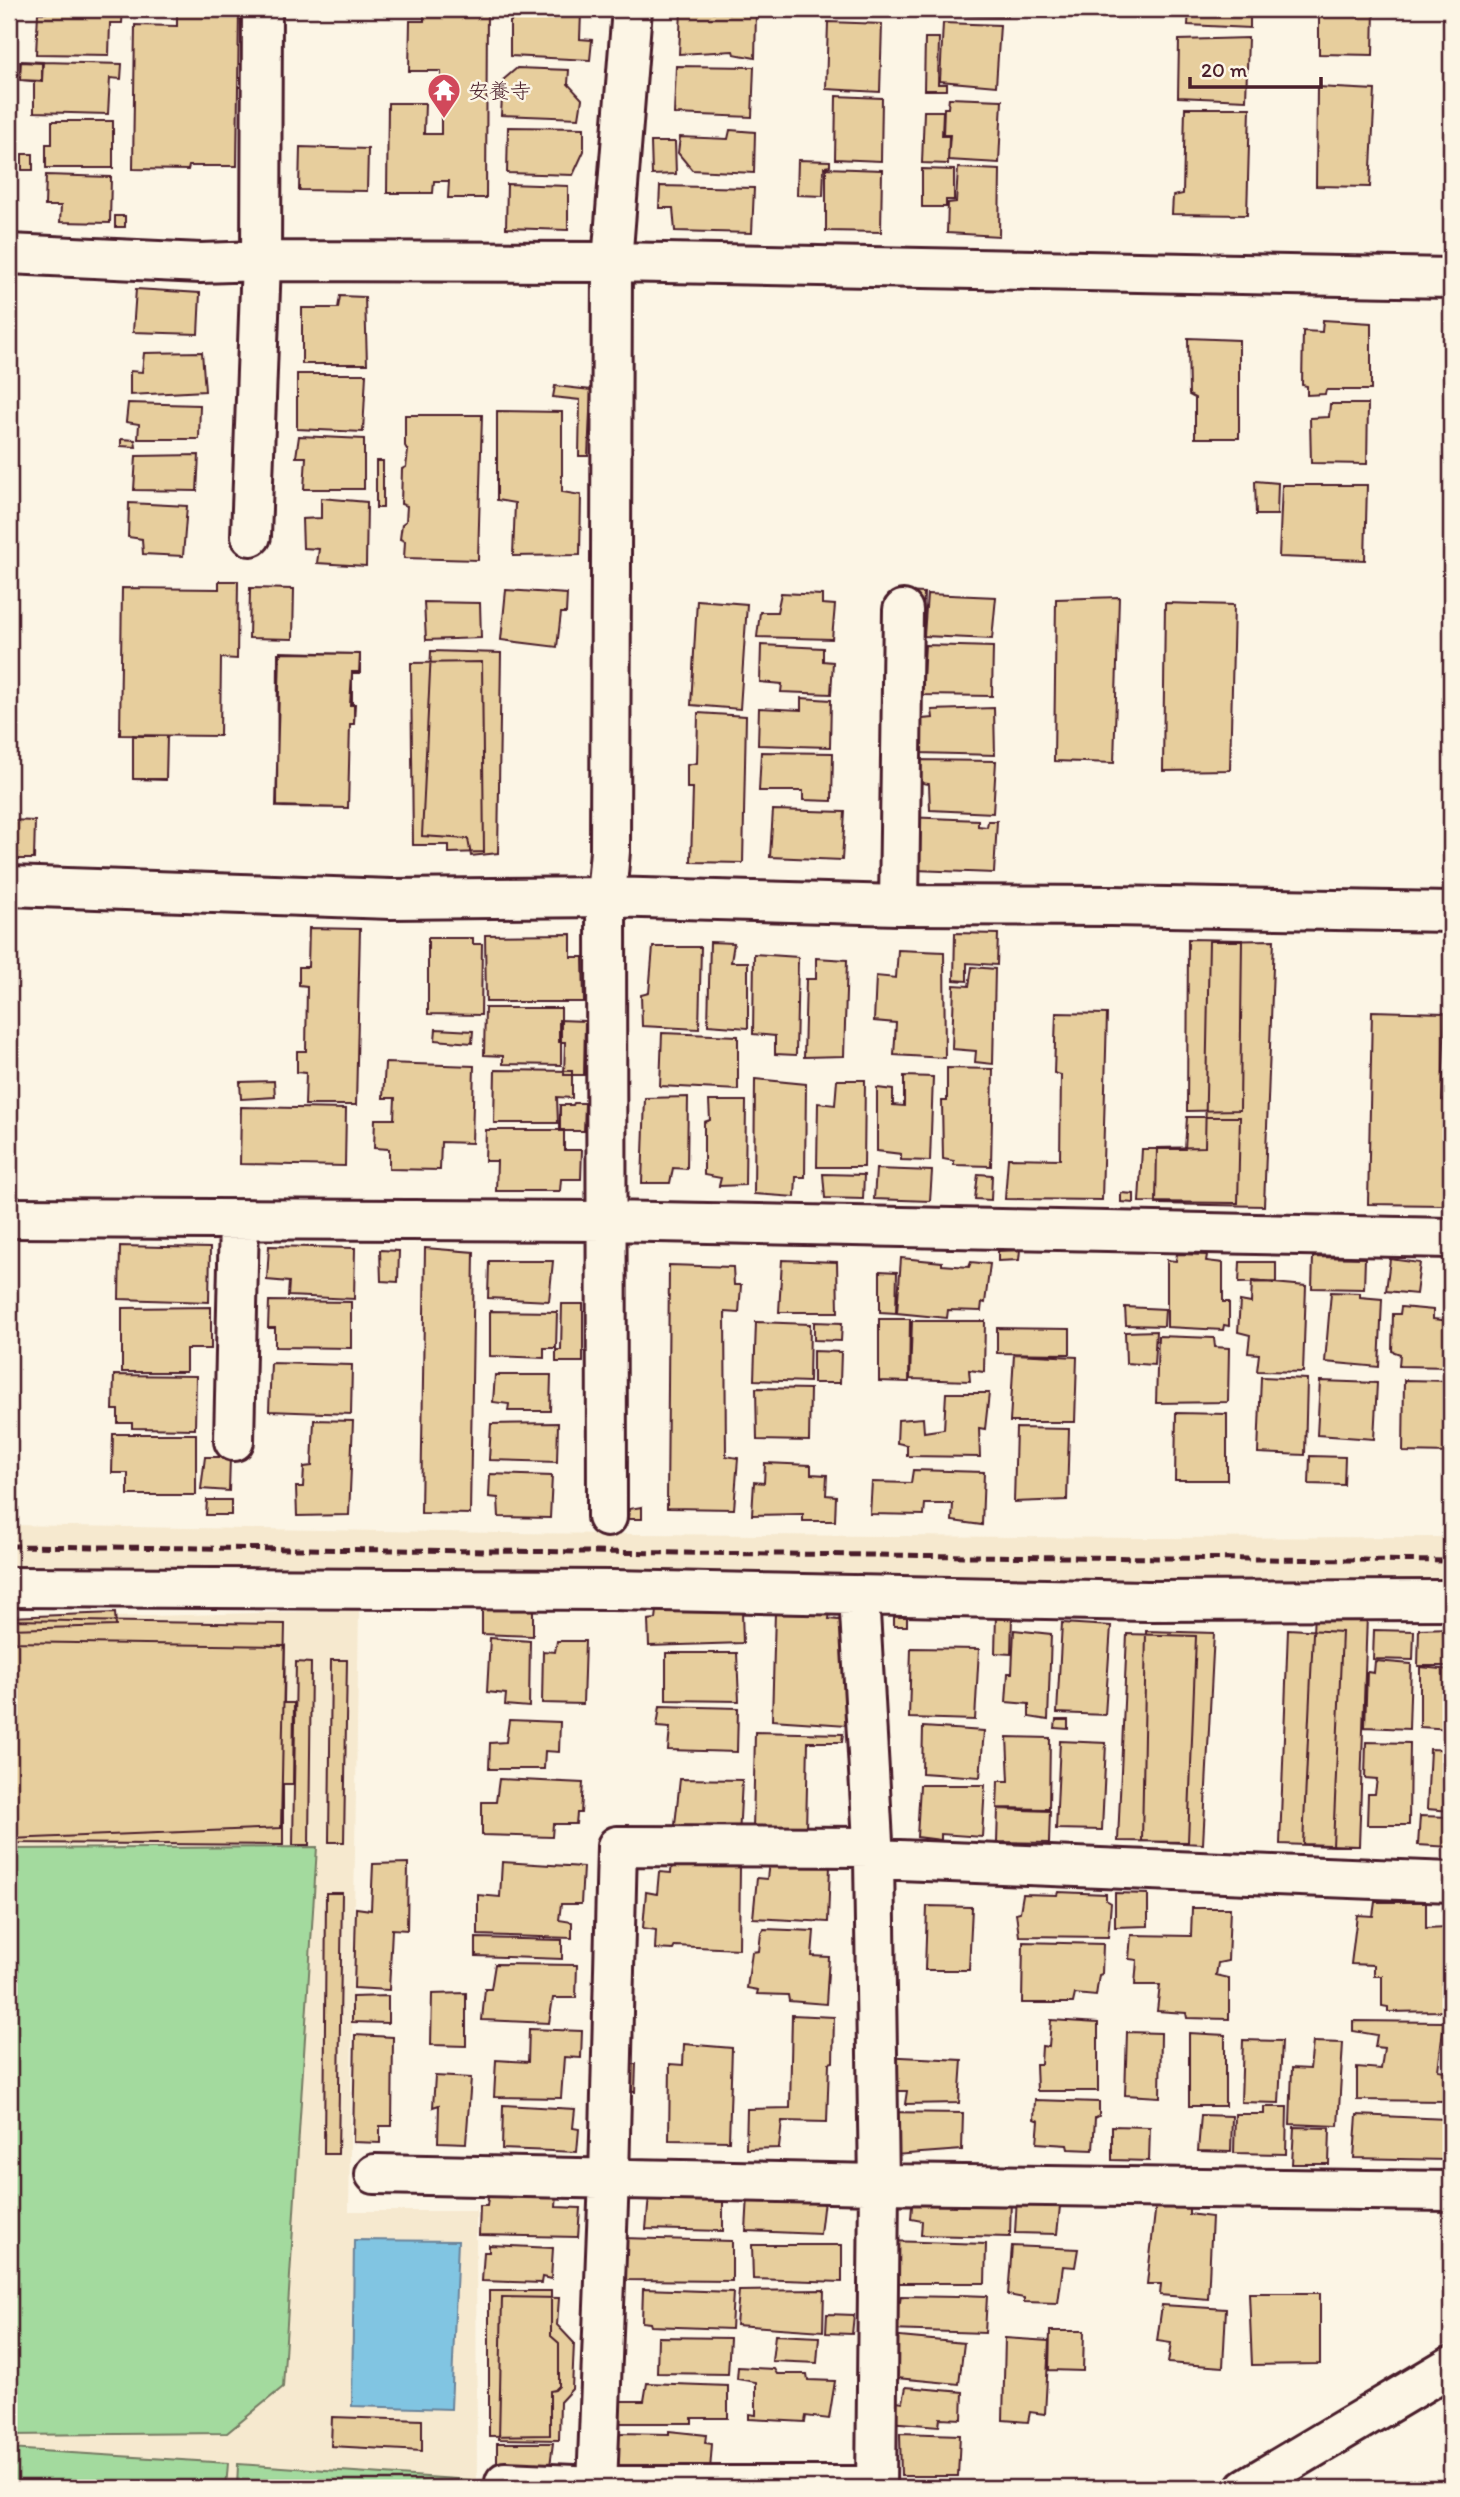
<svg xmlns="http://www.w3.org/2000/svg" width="1460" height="2497" viewBox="0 0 1460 2497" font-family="Itim,'Klee One',sans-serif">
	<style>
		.built { fill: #f6e9cf }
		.green { fill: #a3da9e; stroke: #767c64; stroke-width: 2 }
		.water { fill: #81c5e2; stroke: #6b8399; stroke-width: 2 }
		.building { fill: #e7ce9d; stroke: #4a1f2b; stroke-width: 2 }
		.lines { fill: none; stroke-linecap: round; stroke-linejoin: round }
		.minor-casing { stroke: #4a1f2b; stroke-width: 44 }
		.minor { stroke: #fcf5e5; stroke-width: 38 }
		.rail { stroke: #4a1f2b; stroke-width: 5; stroke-dasharray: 10 5; stroke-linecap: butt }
		.labels { text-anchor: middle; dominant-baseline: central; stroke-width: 5; stroke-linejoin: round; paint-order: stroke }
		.poi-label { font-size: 21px; fill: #4a1f2b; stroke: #fcf5e5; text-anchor: start }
	</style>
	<rect width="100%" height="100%" fill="#fcf5e5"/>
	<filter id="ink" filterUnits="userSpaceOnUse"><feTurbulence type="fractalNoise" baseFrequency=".0143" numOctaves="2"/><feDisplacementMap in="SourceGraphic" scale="14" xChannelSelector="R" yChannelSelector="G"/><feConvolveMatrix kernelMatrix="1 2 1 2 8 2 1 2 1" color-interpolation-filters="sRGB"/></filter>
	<g filter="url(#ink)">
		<path class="built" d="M9 1525 501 1533 1146 1538 1451 1537V1594L829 1573 413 1571 9 1576Z
			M359 1610 349 2211H476L477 2488H9V1620Z"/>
		<path class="green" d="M317 1847 283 2387 227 2433 9 2435V1849Z
			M9 2449 228 2463 226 2488H9Z
			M238 2464 470 2480V2488H237Z"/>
		<path class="water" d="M354 2240 458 2241 451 2409 352 2406Z"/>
		<path class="building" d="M46 9H123L122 23H110L109 55 36 54 38 13H46Z
			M177 9H239L237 166H189L188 170 133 169 135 25 177 26Z
			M424 9H487L486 198H448L449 181H434L433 193H387L388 103H425L424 134H441V71H409L410 21H424Z
			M832 9H891V13L832 11Z
			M947 9H1008V17L947 15Z
			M1189 9H1250V28L1188 25Z
			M1319 9H1374L1373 55 1319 54Z
			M681 10 756 14 755 58 734 54 733 51 679 54Z
			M523 11 581 13 580 39 592 40 590 60 510 56V22Z
			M828 22 882 24 880 92 826 89Z
			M943 23 1000 25 996 86 940 81Z
			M925 38H939L938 84H947V90H924Z
			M1248 38 1246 100 1178 97 1179 40Z
			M21 61 43 62 42 81 20 80Z
			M20 62 42 63V82L20 80Z
			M43 62 122 64 121 79 110 78 108 114 34 112V81H42Z
			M676 66 754 67 752 117 674 114Z
			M517 68 569 70 568 84 582 99 579 118 501 115 503 80Z
			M1317 87 1375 90 1370 187 1316 186Z
			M836 96 882 98 881 161 835 159Z
			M949 98 1002 100 999 163 948 160 950 135H943L944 108H948Z
			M1185 108H1250L1247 215 1172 214 1173 196 1183 194Z
			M924 111H943L942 136H949L948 164 922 163Z
			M52 121H113V168H46V144H52Z
			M508 127 584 128V151L573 175 507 173Z
			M730 130 755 132 754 173 692 170 678 153 680 137 728 139Z
			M651 142H675L676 174 652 175Z
			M300 147 368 149 367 191 299 190Z
			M22 154H33V170H22Z
			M798 160 830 161V166L824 167 823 196 797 195Z
			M826 168 882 170 881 232 826 231Z
			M958 168 1000 170 999 236 947 233 948 203 956 202Z
			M922 169 954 170V200H946V207H922Z
			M46 175 111 177 110 223 60 222 61 206H45Z
			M507 184 568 186V230L506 228Z
			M660 186 754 188 752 233 675 231 673 208H659Z
			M115 216H125V227H115Z
			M136 289 200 293 198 334 133 332Z
			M340 296 365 297 367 364H302V308H338Z
			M1323 320 1371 323V390H1326L1325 394 1307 395V386L1302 385 1303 331 1322 332Z
			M1188 338 1239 340V438H1195V398L1189 395Z
			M202 352 205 391 130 395V371L142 372 144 353Z
			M297 374H366L363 432 297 429Z
			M555 386 591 390 588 456H579L580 400 553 397Z
			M128 403 200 405 199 439H138L139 424 126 422Z
			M1330 404H1368L1367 464 1311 463 1310 418 1329 417Z
			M497 411 562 412V492L581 495 580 555 513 556 515 503 497 500Z
			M405 415H482L478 560 404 558 405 541 400 539 402 524 406 521 407 506 401 504 402 469 406 467 408 451 405 446Z
			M299 436 364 439V489H304L306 457H296Z
			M121 439 135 440 136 447 121 446Z
			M199 455 197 491 134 490 136 456Z
			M376 461H383V508H376Z
			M1255 481 1278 483 1277 515H1256Z
			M1282 485H1367L1365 560 1279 557Z
			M321 498 367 502 366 566 317 563 319 549 303 548 302 519 321 518Z
			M129 503 187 506 183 556 143 554 142 539 128 537Z
			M219 581H238L237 659 221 658 220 736 120 735 122 588 219 589Z
			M250 588 294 589 293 639 249 638Z
			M506 590 567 594 566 613H561L557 647 501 640Z
			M902 592 924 593 923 623 901 622Z
			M781 593 822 595V604L835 605 832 639 757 637 760 612H777Z
			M927 594 996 597 992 639 924 636Z
			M1119 597 1114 763 1054 761 1056 599Z
			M697 600 747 604 740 709 691 705Z
			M424 602 480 603 481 638 426 640Z
			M1165 603 1234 605 1230 770 1163 771Z
			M761 645 823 648V661L833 662 831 694 781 692 782 684 760 682Z
			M925 645 993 647 992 696 922 695Z
			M431 651 501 653 498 853 471 856 468 839 422 836Z
			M280 652 360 654V672H352V704H355L354 724H350L348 808 276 806Z
			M278 653 360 654 359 673H352L350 705H354V724H350L348 808 277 807Z
			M482 662 484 852 449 853V845H413L411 663Z
			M801 698 831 700 830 747 758 745 759 708 801 710Z
			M994 708 995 755 919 753 922 719 933 718 932 710Z
			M698 713 746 716 743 863 691 862 693 788H687V765L697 763Z
			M133 735 167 736 166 779H133Z
			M133 736H167L166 780 133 779Z
			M761 752 833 753 832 801 803 800V791H759Z
			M912 760 996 761 993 813 930 810 929 784 910 781Z
			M773 810 845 812 842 860 770 857Z
			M906 817 978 820V826L987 827 988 821H997L994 873 915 870Z
			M9 820 35 821 34 859H9Z
			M309 928 360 929 356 1105H305L306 1073 297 1072V1051H306L307 986 299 985V967H308Z
			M955 933 998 934 997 965 967 963V981L954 980Z
			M571 934V957H583L584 1002H486L485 935Z
			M428 938H473V944H482L481 1015 428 1014Z
			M1188 939 1242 940 1240 1110 1187 1111Z
			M1274 940 1264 1206 1156 1204 1157 1148 1205 1147 1209 941Z
			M710 942 734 943 731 962H748V1028L708 1025Z
			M653 947H701L699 1029 642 1026 641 995 649 993Z
			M898 950 944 952 945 1058 894 1055 896 1023 874 1021 876 976 896 978Z
			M754 954 798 957 796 1055 775 1054V1036L753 1034Z
			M816 958 847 960 844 1056 804 1057 806 979H816Z
			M972 967 995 969 993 1064 975 1062 976 1051 952 1049 954 985 969 986Z
			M485 1008H561V1065L503 1064V1056L484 1055Z
			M1372 1011 1445 1013 1442 1100 1451 1101V1177H1447L1443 1205 1368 1204Z
			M1056 1013 1107 1014 1102 1200 1005 1199 1008 1158 1060 1159 1061 1075 1054 1073Z
			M559 1020 585 1021 584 1075H564L565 1042H559Z
			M436 1029 473 1031 472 1043 435 1040Z
			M662 1033 738 1036V1090L660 1086Z
			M385 1063 474 1066 472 1143 441 1142 440 1170 389 1169V1149L374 1148 375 1119H394L395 1098H383Z
			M947 1068 993 1069 991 1166 954 1165V1161L943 1159 942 1101H947Z
			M495 1070 572 1071V1098L557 1097 558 1123H494Z
			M904 1076 933 1077 930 1161 901 1160V1154L877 1151V1088L893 1090V1105L904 1106Z
			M755 1079 806 1084 805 1177H796L795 1197 754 1194Z
			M837 1080H865L864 1167H817L818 1103 835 1105Z
			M274 1081 275 1097 241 1099 240 1082Z
			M688 1097 687 1169 673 1168 670 1183H642L645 1098Z
			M709 1101H746L745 1185 719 1186 721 1178 704 1175V1122L710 1120Z
			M574 1103H585L584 1131H560V1105H573Z
			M241 1107 346 1109 345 1166 240 1164Z
			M1187 1117H1240L1238 1203 1139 1202 1142 1149H1185Z
			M486 1130H564V1150H582L581 1179H561L560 1191H496L497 1161H485Z
			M876 1169 932 1171 930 1201 874 1199Z
			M823 1174 864 1175 863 1199 825 1198Z
			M978 1174 992 1175 991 1200 975 1199Z
			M1121 1193 1134 1194V1203L1121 1202Z
			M120 1246 210 1248 209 1302 119 1299Z
			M269 1246 355 1248 354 1299 288 1296 289 1282 267 1280Z
			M425 1248 474 1252 470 1514 421 1513Z
			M380 1250 399 1251 398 1282 381 1281Z
			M1020 1250 1019 1260 998 1261V1251Z
			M1177 1254 1207 1255 1206 1261 1223 1263V1302H1229V1326L1224 1325 1223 1330 1167 1327V1260L1176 1261Z
			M1313 1257 1365 1258 1364 1289 1312 1288Z
			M901 1258 942 1262V1265L969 1267 971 1262 990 1264 985 1303 982 1302 981 1311 948 1310 947 1318 897 1313Z
			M1390 1259 1420 1263 1416 1294 1386 1291Z
			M782 1260 837 1262 838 1312H779Z
			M489 1261H553L549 1301 488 1298Z
			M1240 1262H1276V1282L1239 1283Z
			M669 1265 733 1267 734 1285H741L739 1313 725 1312 726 1456 738 1458 734 1509 667 1508Z
			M880 1271 897 1272 896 1313 880 1312Z
			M1252 1281 1306 1286 1303 1372 1257 1371 1259 1354 1248 1353 1250 1335 1238 1332 1240 1301 1251 1303Z
			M1331 1292 1360 1293V1297L1382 1299 1379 1367 1325 1362Z
			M269 1301 351 1302V1348L275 1347V1328H268Z
			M562 1304H583V1362H556V1350H561Z
			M211 1307V1349H186V1372H122V1308Z
			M1125 1307 1165 1309 1164 1326 1126 1325Z
			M1401 1307 1433 1310V1319L1451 1321V1367L1399 1366 1400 1354 1392 1351 1393 1314H1400Z
			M490 1311 557 1312 556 1348H544V1358L490 1356Z
			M879 1319H910L909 1382 879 1381Z
			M912 1321H985L984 1372 969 1370 970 1381 910 1379Z
			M756 1322 810 1324 809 1382 754 1380Z
			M814 1322 842 1323 841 1341 814 1340Z
			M997 1328 1070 1329V1354L997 1353Z
			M1156 1331 1154 1365 1126 1363 1125 1332Z
			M1158 1336 1214 1338 1215 1347 1229 1348 1228 1402 1156 1403Z
			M813 1351 841 1352 840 1383H813Z
			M1014 1354 1077 1357 1075 1422H1010Z
			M271 1363 352 1365 351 1414 269 1411Z
			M114 1375 196 1376 195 1429 132 1428V1423H118V1410H113Z
			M495 1375H551L550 1411H508L509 1404 493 1402Z
			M1261 1377 1307 1379 1305 1455 1258 1453Z
			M1404 1380 1451 1381 1450 1453 1403 1452Z
			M1320 1381 1377 1383 1374 1439 1317 1435Z
			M756 1388 810 1389 809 1441 757 1440Z
			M946 1393H989L985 1429 979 1428 980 1457 907 1456V1445L897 1443 898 1420 923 1418 924 1432 944 1429Z
			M1176 1413 1227 1414V1480H1175Z
			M314 1420 353 1421 349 1515 297 1516 296 1487H303L304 1467 312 1466Z
			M558 1423 557 1462 489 1460 491 1424Z
			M1016 1428 1069 1429 1067 1500 1014 1502Z
			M113 1434H196V1495H128V1473H112Z
			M1310 1456 1345 1457 1344 1485 1309 1484Z
			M205 1457H230L229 1491 201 1489Z
			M765 1463 811 1465V1474L827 1475 826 1495 836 1496 835 1521H803V1514L752 1515 754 1482 764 1483Z
			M913 1470 984 1472 982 1525 952 1521 953 1504H925L924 1515 870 1514 872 1482 911 1483Z
			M490 1474 552 1476 550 1518 499 1517 498 1498 489 1497Z
			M207 1500H231V1515H206Z
			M642 1507V1519H628L629 1509Z
			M482 1608 533 1609V1636L482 1634Z
			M657 1611 742 1612 743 1643 649 1646 648 1620 656 1619Z
			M775 1612H830L829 1619 849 1621 847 1725 772 1720Z
			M1314 1612 1367 1615 1359 1846 1303 1844Z
			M115 1613 116 1626 9 1629V1617Z
			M894 1614H907V1626H894Z
			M996 1615 1012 1616 1011 1654 995 1653Z
			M9 1620 285 1624 281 1828 9 1839Z
			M1062 1623 1111 1626 1105 1715 1057 1713Z
			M1451 1628V1666H1418L1419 1629Z
			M1288 1629 1342 1632 1333 1846 1280 1844Z
			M1014 1630 1051 1634 1048 1720 1029 1717V1704L1006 1702 1008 1673H1012Z
			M1374 1630 1414 1631 1413 1660 1373 1659Z
			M1146 1631 1214 1633 1203 1844 1142 1841Z
			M1127 1634 1196 1636 1188 1842 1118 1841Z
			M490 1638 530 1641 529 1707 505 1705 506 1694 487 1692Z
			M557 1641H585L583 1704 542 1703 543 1651 555 1652Z
			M9 1642 285 1646 284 1703H294L293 1784H283V1845L9 1843Z
			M911 1648 979 1649 975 1720 909 1718Z
			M666 1653H737L739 1701 666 1700Z
			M331 1660H347L344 1842H329Z
			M1375 1661 1411 1664 1409 1729 1365 1727 1367 1672 1374 1673Z
			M296 1662 311 1663 309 1845H293Z
			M1420 1667 1451 1670V1729L1420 1727Z
			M660 1706 738 1708 737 1752 668 1750 670 1728 657 1727Z
			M509 1720 560 1722 559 1752 545 1751 544 1769H489L490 1743 506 1742Z
			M1056 1720H1068V1729L1055 1728Z
			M923 1727 984 1731 980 1777 922 1773Z
			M755 1732 843 1734 842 1742H808L806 1831H753Z
			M1007 1737 1050 1738 1049 1809 997 1808 998 1781H1009Z
			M1060 1741 1106 1743 1102 1830 1056 1829Z
			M1366 1742 1410 1743 1409 1825H1367L1368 1794H1375L1377 1779 1365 1778Z
			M1430 1749 1451 1750V1811L1427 1809Z
			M499 1779 583 1783 581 1813H577L576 1824H553L552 1837 482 1835V1802H496Z
			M680 1779 742 1780 739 1837 674 1834Z
			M920 1785H985L982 1837 941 1834V1840L917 1837Z
			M998 1809 1050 1811 1049 1843 997 1842Z
			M1420 1816 1451 1817V1847L1418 1845Z
			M502 1862 583 1867 581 1904H561L559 1920 572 1922V1938L478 1935V1895L500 1897Z
			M769 1862 830 1865 828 1922 753 1918 757 1878 767 1879Z
			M408 1863 407 1930 392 1929 389 1990 354 1988 356 1908 371 1910 373 1864Z
			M672 1863 740 1867 739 1949 675 1946 673 1950 655 1949 656 1930 643 1928 646 1892 657 1894 659 1872 671 1873Z
			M1058 1892 1106 1894V1900L1111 1903 1108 1937 1019 1936 1016 1913 1020 1912 1023 1894 1057 1895Z
			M326 1893H342L338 2154H324Z
			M1115 1893 1148 1894V1926L1115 1927Z
			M1375 1902H1426V1928L1447 1927 1443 2011 1388 2012V2007L1382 2006V1976H1374V1965L1351 1964 1357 1915 1373 1916Z
			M927 1906 972 1907 969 1970H925Z
			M1192 1908H1230L1228 1961 1218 1963 1216 1975 1229 1978V2019L1187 2018 1186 2013 1157 2011 1160 1985H1135L1137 1960 1129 1959 1131 1935 1191 1936Z
			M764 1929 814 1931 812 1956 829 1957 826 2004 789 2001 788 1995 757 1994 758 1990 747 1988 752 1952 759 1951 761 1933Z
			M476 1938 562 1940V1959L476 1956Z
			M1023 1942 1103 1944 1102 1974 1099 1975 1096 1996 1075 1994 1073 2003H1022Z
			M495 1964 577 1965 576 1998H553L549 2023 482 2020 485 1989H491Z
			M466 1993V2046L431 2045 432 1994Z
			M388 1996V2023L352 2022V1997Z
			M792 2015 834 2017 833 2062 829 2063 827 2122 782 2121 779 2148 746 2149 747 2109 790 2108Z
			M1051 2020 1098 2023V2091H1037L1036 2064H1041L1042 2046 1049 2047Z
			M1353 2021 1444 2022 1438 2070 1445 2071 1444 2101 1357 2100V2067L1381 2069 1384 2048 1375 2047 1377 2035 1353 2031Z
			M529 2029 582 2031 581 2058 564 2057 561 2098 494 2097 496 2060 528 2062Z
			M1127 2032 1161 2033 1160 2097 1125 2095Z
			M1189 2033 1225 2035V2106H1189Z
			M355 2035 393 2037 392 2126H380V2143L353 2142Z
			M1243 2040 1282 2041 1279 2103 1241 2102Z
			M1313 2042 1343 2043 1338 2126 1290 2124 1292 2068 1310 2069Z
			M684 2044 732 2048 729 2141 669 2140 670 2064 683 2065Z
			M881 2056 962 2060 959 2103 905 2104 907 2091H881Z
			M620 2064H636L635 2092 620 2091Z
			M435 2076 471 2078 466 2143 438 2142 439 2105 433 2107Z
			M1035 2100 1099 2102V2116L1095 2118 1093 2150 1068 2149 1067 2145 1037 2143 1039 2121 1034 2119Z
			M503 2105 575 2109 573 2128 579 2129 577 2152 502 2149Z
			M1264 2107H1287L1286 2154 1234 2153 1235 2114H1264Z
			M881 2112 963 2113 962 2150 881 2156Z
			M1201 2115 1232 2116 1231 2152 1198 2151Z
			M1357 2115 1447 2119 1446 2160 1354 2158Z
			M1112 2126 1150 2127 1149 2161 1112 2160Z
			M1294 2127 1330 2128 1329 2164H1292Z
			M1450 2133H1451V2165H1449Z
			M489 2189 557 2194 556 2207 580 2208 578 2237 479 2235 480 2206H487Z
			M913 2194 1011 2197 1010 2237 921 2235 922 2221 911 2219Z
			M748 2195 824 2200 820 2234 746 2231Z
			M649 2196 723 2199V2231L646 2229Z
			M1017 2197H1061L1057 2234 1015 2233Z
			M1156 2203 1189 2204V2214L1212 2217 1208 2299 1160 2295 1161 2284H1147Z
			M622 2238 732 2241V2281L624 2280 625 2266H618Z
			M888 2241 986 2244 985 2283H886Z
			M489 2245 553 2248 551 2279 542 2277 541 2283 482 2281 484 2252H489Z
			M752 2245H842V2282L753 2279Z
			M1012 2246 1078 2249 1075 2267 1063 2266 1058 2303 1024 2302V2298L1008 2295Z
			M643 2289 733 2292 731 2329 651 2326 650 2323 642 2322Z
			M824 2290 823 2331 736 2325 739 2291Z
			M489 2291H551V2336L559 2343V2386L555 2390 550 2391V2435L489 2436Z
			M1249 2293H1320V2364L1252 2365Z
			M959 2295 987 2296 985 2333 889 2330 891 2301 900 2302 901 2296 958 2297Z
			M502 2297 559 2298 557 2325 574 2343 572 2389 560 2402 559 2440 499 2439Z
			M1162 2305 1226 2309 1223 2367 1168 2363 1171 2343 1157 2341Z
			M827 2314 854 2315 852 2334 826 2333Z
			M1050 2331H1084L1083 2371 1049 2370Z
			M775 2335 819 2337 817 2363 772 2361Z
			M889 2336 964 2343 959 2384 897 2378 898 2366 887 2363Z
			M658 2337 730 2338 728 2374 657 2373Z
			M1005 2338 1049 2341 1045 2414 1030 2412 1028 2422 1003 2420Z
			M738 2367 774 2369 777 2374H807L808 2380 835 2381 829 2419 806 2416 805 2422 749 2419V2414L756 2415V2382L737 2379Z
			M647 2383 728 2386V2418H692V2423H616L618 2401H644Z
			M906 2387 963 2392 962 2419 940 2418 939 2426 888 2422 889 2400 903 2402Z
			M332 2417 422 2420V2451L331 2446Z
			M669 2431 706 2435 705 2443 712 2444 710 2470 616 2469 619 2433 669 2434Z
			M900 2433 960 2435 958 2476H901Z
			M497 2443H553L550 2466H497Z"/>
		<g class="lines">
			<defs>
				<path id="minor" d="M9 254 201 263 261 261 612 262 1451 278
					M251 536 261 261 262 9
					M9 886 391 899 606 897 899 905 1111 906 1451 912
					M899 905 903 610
					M9 1218 605 1221 1451 1238
					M234 1441 239 1220
					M607 1517 606 897 610 851 612 262 632 9
					M9 1587 612 1590 1147 1601 1451 1600
					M859 1595 874 1859
					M375 2174 879 2184 1451 2191
					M505 2482 597 2486H875
					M597 2486 609 2178 617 1846 874 1847
					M876 2488 879 2184 874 1859 1451 1882
					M1246 2488 1451 2366"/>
			</defs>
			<use href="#minor" class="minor-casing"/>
			<use href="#minor" class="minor"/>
			<path class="rail" d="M9 1546 1451 1561"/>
		</g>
	</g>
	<defs>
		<symbol id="temple-pin" viewBox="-11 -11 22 30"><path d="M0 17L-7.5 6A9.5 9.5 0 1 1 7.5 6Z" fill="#d1495b" stroke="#fcf5e5"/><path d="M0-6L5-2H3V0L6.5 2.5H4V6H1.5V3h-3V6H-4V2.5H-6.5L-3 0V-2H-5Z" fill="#fff"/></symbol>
	</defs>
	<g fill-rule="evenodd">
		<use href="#temple-pin" x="425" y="71" width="38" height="52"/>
	</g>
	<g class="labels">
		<g class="poi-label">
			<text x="468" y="90">安養寺</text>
		</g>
	</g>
	<rect width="1460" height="2497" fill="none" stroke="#fcf5e5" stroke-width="35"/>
	<rect x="18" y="18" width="1425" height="2462" fill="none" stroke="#4a1f2b" stroke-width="2.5" filter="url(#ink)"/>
	<path d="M1190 77v10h131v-10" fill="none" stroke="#4a1f2b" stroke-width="3.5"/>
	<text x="1201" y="77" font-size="21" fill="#4a1f2b" stroke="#fcf5e5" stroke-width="5" paint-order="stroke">20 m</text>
</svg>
